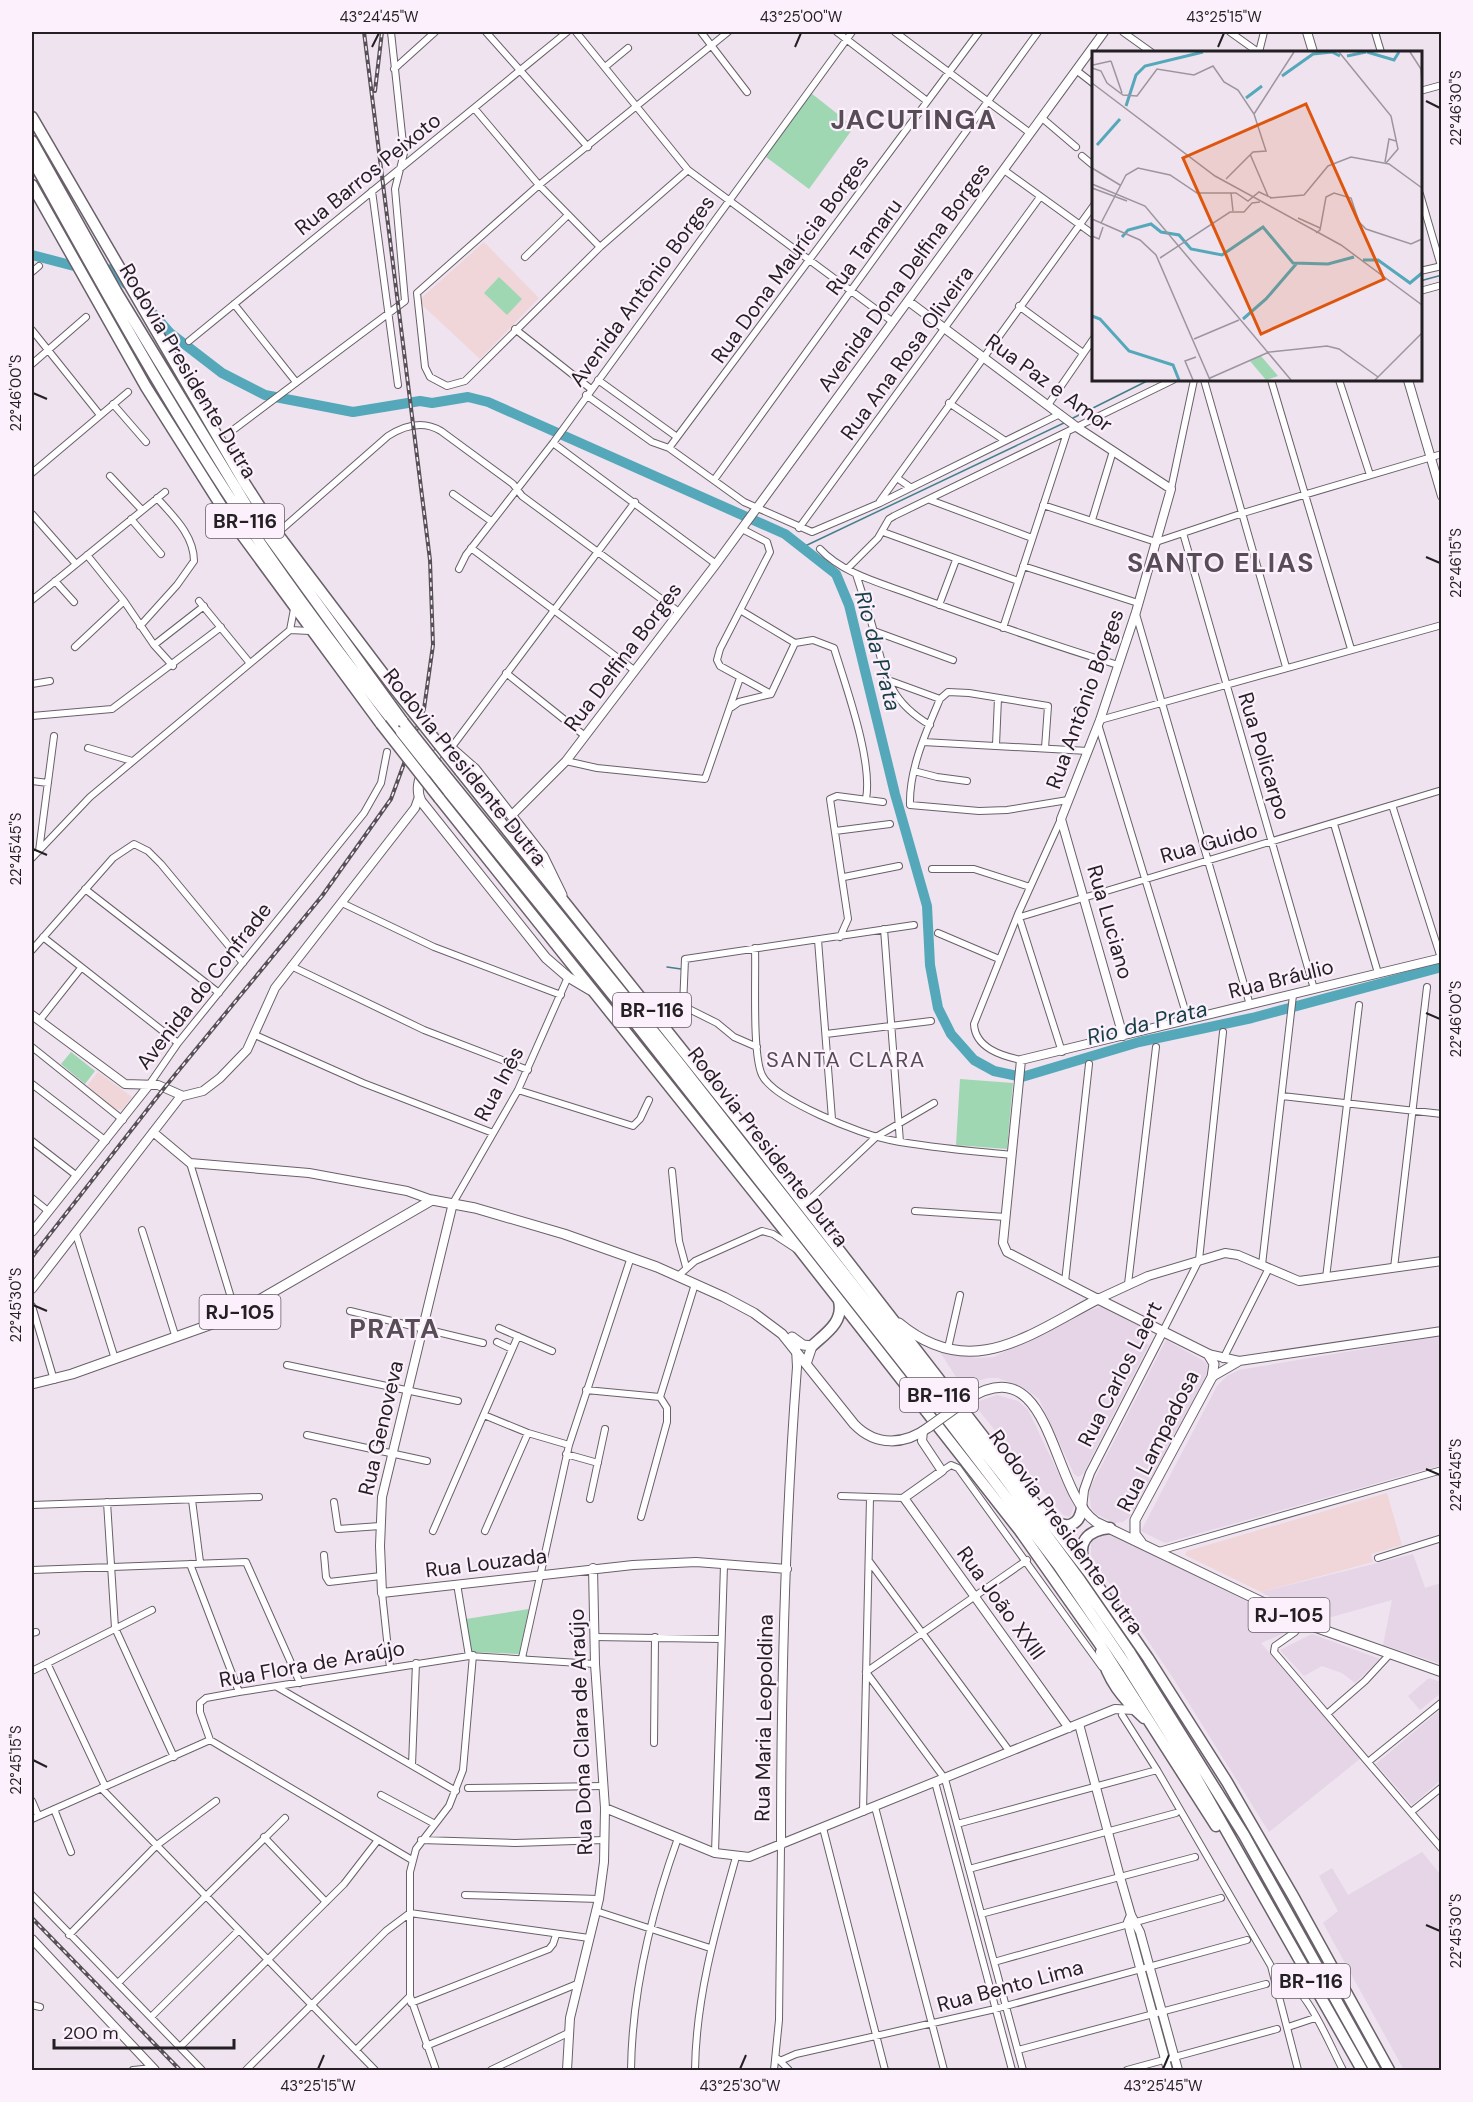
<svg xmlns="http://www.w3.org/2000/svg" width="1473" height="2102" viewBox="0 0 1473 2102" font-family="'DM Sans',sans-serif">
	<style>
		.built { fill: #e5d5e6 }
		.education { fill: #f0d5d9 }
		.green { fill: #9fd7b3 }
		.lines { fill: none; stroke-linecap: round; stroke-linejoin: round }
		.stream { stroke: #457f8c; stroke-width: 1.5 }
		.river { stroke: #54a8b9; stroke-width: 10 }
		.street-casing { stroke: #69606a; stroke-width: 8 }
		.secondary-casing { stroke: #69606a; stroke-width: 10 }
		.primary-casing { stroke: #69606a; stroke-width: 11 }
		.highway-casing { stroke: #69606a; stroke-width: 13 }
		.street { stroke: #fff; stroke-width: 6 }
		.secondary { stroke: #fff; stroke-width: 8 }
		.primary { stroke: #fff; stroke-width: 9 }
		.highway { stroke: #fff; stroke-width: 10 }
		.rail-casing { stroke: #575157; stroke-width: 4 }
		.rail { stroke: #fbf0fc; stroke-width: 1.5; stroke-dasharray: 4.5; stroke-linecap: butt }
		.primary-bridge-casing { stroke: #69606a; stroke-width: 11; stroke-linecap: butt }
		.highway-bridge-casing { stroke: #69606a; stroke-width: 13; stroke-linecap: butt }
		.primary-bridge { stroke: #fff; stroke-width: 9 }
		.highway-bridge { stroke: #fff; stroke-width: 10 }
		.ticks { fill: none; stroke: #231f23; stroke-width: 2 }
		.labels { text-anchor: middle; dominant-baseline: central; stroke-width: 4.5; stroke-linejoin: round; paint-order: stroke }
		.shield { fill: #fbf0fc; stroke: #645e64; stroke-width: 1.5 }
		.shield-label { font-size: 20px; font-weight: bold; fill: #231f23 }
		.street-label { font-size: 21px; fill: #231f23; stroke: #fbf0fc }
		.water-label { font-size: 22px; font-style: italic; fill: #163e45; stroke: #fbf0fc }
		.neighbourhood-label { font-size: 22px; letter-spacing: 1.5px; fill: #564d56; stroke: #fbf0fc }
		.district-label { font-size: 27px; font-weight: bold; letter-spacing: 1.5px; fill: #564d56; stroke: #fbf0fc }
		.inset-river { fill: none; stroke: #54a8b9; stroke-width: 3 }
		.inset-road { fill: none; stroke: #9d959d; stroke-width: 1.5 }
		.view { fill: #de560d; fill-opacity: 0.15; stroke: #de560d; stroke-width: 3 }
		.inset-edge { fill: none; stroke: #231f23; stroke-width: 3 }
		.neatline { fill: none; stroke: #231f23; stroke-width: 2 }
		.ticks-label { font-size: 15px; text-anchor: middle; fill: #231f23 }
	</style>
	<rect width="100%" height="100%" fill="#eee3ef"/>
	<path class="built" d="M1102 1306 1145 1329 1140 1340 1149 1345 1083 1474 1078 1477 1074 1474 1039 1399 1026 1389 998 1378H988L961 1385 940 1352 977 1358 994 1357 1074 1316Z
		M1441 1336V1465L1165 1543 1141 1531 1217 1386 1227 1376 1239 1370Z
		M1166 1340 1204 1361 1208 1366V1376L1135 1513 1123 1522 1114 1523 1096 1514 1091 1508 1089 1490Z
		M997 1395 1018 1401 1028 1410 1074 1506 1070 1517 1063 1515 973 1403Z
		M1105 1532 1116 1535 1282 1619 1288 1626 1287 1632 1261 1643 1361 1758 1269 1832 1175 1681 1091 1556V1541Z
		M1413 1554 1425 1588 1441 1583V1664L1383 1645 1392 1600 1321 1620 1317 1613 1307 1617 1261 1592Z
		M1312 1634 1380 1659 1355 1683 1342 1673 1322 1666 1304 1676 1280 1650Z
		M1429 1678 1441 1682V1693L1420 1710 1408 1696Z
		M1441 1709V1780L1412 1805 1376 1764Z
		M1422 1852 1441 1875V2070H1404L1323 1923 1338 1911 1319 1876 1332 1868 1348 1895Z"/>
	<path class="education" d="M484 242 539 298 480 359 418 301Z
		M98 1072 132 1097 122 1110 114 1109 86 1087Z
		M1387 1493 1402 1545 1371 1554 1373 1562 1261 1592 1185 1555 1187 1551Z"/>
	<path class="green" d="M811 93 854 127 809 189 766 157Z
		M499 277 522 299 507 315 484 293Z
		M71 1052 95 1071 85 1084 61 1064Z
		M960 1079 1013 1083 1007 1149 956 1145Z
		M529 1609 519 1654 472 1652 466 1619Z"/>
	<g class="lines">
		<path class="stream" d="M1420 281 1442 275
			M1073 418 1149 380
			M803 547 1066 422
			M667 967 681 969"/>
		<path class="river" d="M32 255 74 266 114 270 126 284
			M143 302 170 333 222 373 265 395 353 412 420 401 432 403 468 397 488 402 785 534 836 574 849 605 895 794 927 906 930 965 938 1008 951 1034 974 1060 994 1071 1022 1077 1139 1042 1252 1018 1442 967"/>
		<defs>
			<path id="street" d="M486 32 588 147
				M576 32 688 170 893 322
				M701 32 747 92
				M837 32 927 101
				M895 32 1030 133
				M1123 32 1151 52
				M1230 32 1258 52
				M1375 32 1381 52
				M1259 52 1264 32
				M605 67 628 48
				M394 69 435 32
				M1076 70 1094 84
				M1420 91 1442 85
				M474 108 539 185 600 247
				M1042 118 1076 147
				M1082 156 1094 166
				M688 170 600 247 465 381 447 386 430 377 425 367 417 293 539 185 728 32
				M1004 170 1094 235
				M372 191 398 385
				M1420 194 1441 266
				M525 257 568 215
				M1420 271 1442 266
				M32 272 39 266
				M1420 291 1442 285
				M234 304 296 382
				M1019 306 1083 353
				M515 329 591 389
				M32 330 100 415
				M189 341 567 32
				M32 364 86 317
				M598 380 677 437
				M1204 380 1286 667
				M1271 380 1351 649
				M1339 380 1370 475
				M586 395 652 442 669 448 744 502 812 532 880 503 1060 414
				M949 403 1004 440
				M113 404 146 442
				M1048 405 1094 338
				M233 430 405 301 395 189 404 153 391 32
				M553 443 716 564
				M669 448 979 32
				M32 473 128 392
				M110 476 142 510
				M897 478 910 487
				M714 480 1038 32
				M1171 489 1194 380
				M453 494 491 521
				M930 500 1032 538
				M880 501 1094 205
				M1043 505 1156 542 1243 513 1442 454
				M32 514 76 564
				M131 519 161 554
				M1092 520 1113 451
				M799 528 1040 197
				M282 529 388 436C405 425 423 420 441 431L513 484 522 496 679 612
				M742 529 767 542 770 552 720 649 717 660 720 666 771 694
				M883 532 1018 581
				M1183 533 1314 989
				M471 548 634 670
				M820 549C844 575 885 584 918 597 984 621 1050 644 1118 665
				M1023 566 1138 603
				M459 569 466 555 553 443 852 32
				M847 569 878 538 889 519 894 516 1173 380
				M856 574C862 593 869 613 874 632 885 675 889 701 930 725
				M55 581 74 602
				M32 600 165 492
				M124 601 154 645 173 666
				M199 601 249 662
				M939 605 956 560
				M740 610 795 643
				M1136 614 1250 1005
				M140 626 177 585 194 561C194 535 173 516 157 498
				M1003 628 1067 433
				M290 630 294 609
				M874 631 953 660
				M154 645 204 606
				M75 647 124 601 87 555
				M506 673 585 736
				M888 680 940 699
				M32 684 50 681
				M732 707 739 702 771 694 795 643 813 640 834 648C846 687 873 761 866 799
				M32 716 112 709 221 627
				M1100 720 1442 625
				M1098 724 1188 1020
				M923 742 1088 751
				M996 745 998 698
				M88 748 132 761
				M451 748 635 502
				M1045 748 1048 706 969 693 948 692 940 699C926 732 909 769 910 805L979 811 1007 810 1068 800
				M566 761 597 768 705 779 740 678
				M914 771 937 777 967 781
				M32 781 48 783
				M1392 805 1441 958
				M1334 824 1378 973
				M835 831 890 824
				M39 851 54 736
				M32 858 90 797 290 630 310 631
				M932 869H974L1030 887
				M844 877 899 866
				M85 889 219 993
				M342 903 434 947 561 995
				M1018 914 1062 1052
				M1020 917 1442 790
				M884 929 900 1142
				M938 933 999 959
				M43 937 178 1043
				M840 937 848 919 830 799 837 796 883 802
				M818 940 832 1119
				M755 948C756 976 752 1054 762 1075 774 1100 862 1135 890 1140 930 1148 972 1151 1012 1155
				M32 950 113 858 134 844 148 851 161 864 243 963
				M291 966 424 1030 528 1070
				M39 1021 81 968
				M826 1034 931 1021
				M255 1035 363 1083 493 1133
				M32 1047 123 1120
				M757 1047 734 1037 717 1023 683 1006 685 959 914 925
				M1021 1060C1002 1056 975 1048 974 1024L1018 914 1061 819
				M32 1084 106 1141
				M149 1085 178 1043 364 813 381 783 387 752
				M518 1090 633 1126 640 1119 649 1100
				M1282 1096 1442 1114
				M32 1141 77 1176
				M190 1163 236 1314
				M672 1171 679 1241 686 1267
				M32 1198 48 1211
				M453 1203 518 1090 568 977
				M804 1205 876 1137 934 1103
				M915 1211 1006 1217
				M142 1230 176 1338
				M76 1234 115 1359
				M1262 1265 1293 995
				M1394 1268 1427 987
				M678 1276 695 1261 762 1231 773 1234 796 1249
				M1326 1278 1359 1005
				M1065 1282 1089 1064
				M1128 1284 1156 1047
				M32 1306 54 1380
				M350 1311 483 1343
				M499 1328 552 1351
				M1163 1331 1199 1260 1223 1032
				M497 1342 512 1349
				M948 1348 960 1295
				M1223 1359 1269 1268
				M287 1365 458 1401
				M586 1390 660 1397
				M484 1415 528 1433 569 1445
				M307 1435 427 1461
				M566 1454 598 1463
				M942 1471 951 1465 958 1468 1102 1667
				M841 1496 904 1498
				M590 1499 605 1429
				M192 1500 200 1562
				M107 1502 115 1628 174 1757
				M334 1502 338 1529 380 1526
				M32 1505 259 1497
				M641 1517 667 1422V1408L660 1397 695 1284
				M433 1531 518 1336
				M485 1531 528 1433
				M1159 1551 1442 1470
				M324 1555 326 1577 329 1582 381 1576
				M1378 1558 1442 1538
				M869 1561 1010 1752
				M190 1564 239 1692
				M32 1570 246 1562 300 1683
				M457 1584 469 1656
				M382 1593 390 1668
				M1302 1622 1295 1632 1275 1646 1274 1652 1442 1849
				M32 1633 36 1632
				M594 1637 721 1639
				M522 1658 569 1445 631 1257
				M47 1663 105 1786
				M32 1671 152 1610
				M277 1687 456 1791
				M1327 1714 1365 1681 1389 1655
				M1122 1715 1157 1770 1271 1966 1298 2070
				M210 1740 200 1712V1703L206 1698 239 1692 469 1656 595 1664
				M210 1740 412 1860
				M654 1743 655 1637
				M1368 1762 1442 1702
				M412 1765 416 1663
				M935 1782 1012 2070
				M101 1788 375 2070
				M468 1788 603 1786
				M381 1795 435 1824
				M32 1801 38 1815
				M875 1807 944 2070
				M54 1809 71 1852
				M863 1812 870 1498
				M1411 1812 1442 1787
				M32 1819 210 1740
				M957 1824 1157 1770
				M823 1828 885 2070
				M264 1837 326 1902
				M421 1840 515 1843 604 1840
				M715 1853 724 1565
				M969 1869 1176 1813
				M32 1895 202 2070
				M465 1895 599 1899
				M596 1911 710 1948
				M981 1914 1195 1857
				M69 1935 157 1845 216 1801
				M994 1962 1221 1898
				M1274 1973C1306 1982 1328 2042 1343 2070
				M119 1982 285 1818
				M411 2003 549 1949 553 1944 556 1935
				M32 2005 40 2007
				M151 2017 239 1930
				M1288 2027 1315 2018
				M181 2046 344 1884 378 1840
				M426 2046 577 1984
				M356 2050 410 1996
				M1018 2050 1266 1984
				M777 2058 789 2070
				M780 2061 796 2054 995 2009 1247 1940
				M133 2070 153 2068
				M246 2070 386 1931 410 1913 589 1938
				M436 2070 410 1996V1872L416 1849 449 1806 463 1770 473 1655
				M491 2070 568 2033
				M631 2070C632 1990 651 1913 678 1838
				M695 2070C696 1996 716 1928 736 1857
				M774 2070 779 2020 781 1845
				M1023 2070 945 1779 866 1672 1027 1560
				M1127 2070 1277 2029"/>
			<path id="secondary" d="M1307 32 1313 52
				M908 301 1078 428 1171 489 1136 612 1100 720 1061 819 1123 1036
				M1408 380 1442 496
				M512 815 566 761 716 564 1104 32
				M1442 958 1021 1060 1003 1243 1007 1252 1098 1299 1148 1276 1225 1253 1238 1255 1299 1281 1442 1261
				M32 1015 125 1084 158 1085 183 1096 203 1091 220 1078 247 1050 275 988 415 808 419 797
				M153 1132 190 1163 309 1173 407 1191 432 1200
				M453 1203 382 1497 380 1546 382 1593 633 1565 696 1562 787 1569
				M32 1232 149 1085
				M32 1289 181 1096
				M1208 1354 1239 1361 1442 1331
				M1212 1377 1238 1362
				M923 1431 922 1441 942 1471 904 1498 1069 1728
				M1082 1508 1084 1490 1090 1473 1163 1331
				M1079 1724 1120 1877 1131 1915 1140 1932 1178 2070
				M605 1808 715 1853 749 1857 1115 1709 1134 1710
				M781 1845C781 1686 785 1526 797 1367L796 1348
				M1131 1915 1128 1922 1130 1931 1168 2070
				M32 1939 155 2070
				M567 2070 570 2018 599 1899 604 1862 605 1808 595 1664 593 1568"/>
			<path id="primary" d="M562 895 543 856 475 769 451 748C430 751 411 782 421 801L546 958 568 977 590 990
				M899 1323C971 1383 1030 1334 1098 1299L1208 1354 1214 1364 1212 1377 1135 1520V1534L1141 1542
				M792 1337 803 1345 812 1346 807 1361
				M32 1384 72 1374 226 1319 432 1200 475 1208 564 1234 657 1267 724 1297 754 1313 782 1334 854 1424C876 1447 905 1445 929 1427
				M968 1399C1053 1345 1050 1491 1096 1522L1312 1626 1442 1672"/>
			<path id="highway" d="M32 117 244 482 276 532 394 688
				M32 141 116 291 248 508 403 722
				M32 159C99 280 167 404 244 519 293 593 347 663 401 732
				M32 185 146 387 225 512 381 724
				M437 765 675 1058 1004 1477 1080 1580 1129 1651 1244 1835 1375 2070
				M432 771 633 1020 946 1418 1058 1565 1128 1668 1193 1772 1362 2070
				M460 771 750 1135 1089 1573 1148 1658 1227 1782 1293 1896 1389 2070
				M439 798 784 1230 1020 1531 1099 1643 1216 1826
				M812 1346C826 1333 844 1322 839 1301
				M1051 1518C1065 1530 1079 1527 1082 1508
				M1085 1565C1076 1543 1087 1530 1110 1528
				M1101 1652C1107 1680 1123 1699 1144 1718"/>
		</defs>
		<use href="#street" class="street-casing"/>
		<use href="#secondary" class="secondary-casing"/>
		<use href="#primary" class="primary-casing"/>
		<use href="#highway" class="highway-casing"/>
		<use href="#street" class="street"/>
		<use href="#secondary" class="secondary"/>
		<use href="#primary" class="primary"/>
		<use href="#highway" class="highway"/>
		<defs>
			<path id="rail" d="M375 91 382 32
				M32 1257 165 1087 322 896 391 799 424 709 433 645 430 560 364 32
				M32 1918 180 2070"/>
		</defs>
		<use href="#rail" class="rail-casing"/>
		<use href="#rail" class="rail"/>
		<defs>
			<path id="primary-bridge" d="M929 1427 968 1399"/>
			<path id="highway-bridge" d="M394 688 460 771
				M403 722 437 765
				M381 724 439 798
				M401 732 432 771"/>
		</defs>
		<use href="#primary-bridge" class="primary-bridge-casing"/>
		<use href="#highway-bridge" class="highway-bridge-casing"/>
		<use href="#primary-bridge" class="primary-bridge"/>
		<use href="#highway-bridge" class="highway-bridge"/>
	</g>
	<path class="ticks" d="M372 47 379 33M795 47 801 33M1218 47 1224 33M1426 101 1440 108M33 393 47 399M1426 557 1440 563M33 849 47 855M1426 1013 1440 1019M33 1305 47 1311M1426 1469 1440 1475M33 1760 47 1767M1426 1925 1440 1931M318 2069 324 2055M740 2069 746 2055M1163 2069 1169 2055"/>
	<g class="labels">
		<g class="shield">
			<rect x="206" y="504" width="78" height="34" rx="4.5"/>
			<rect x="613" y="993" width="78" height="34" rx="4.5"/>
			<rect x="199.5" y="1295" width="81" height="34" rx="4.5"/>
			<rect x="900" y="1378" width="78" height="34" rx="4.5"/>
			<rect x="1248.5" y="1598" width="81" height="34" rx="4.5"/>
			<rect x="1272" y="1964" width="78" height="34" rx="4.5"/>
		</g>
		<g class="shield-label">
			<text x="245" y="521">BR-116</text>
			<text x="652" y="1010">BR-116</text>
			<text x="240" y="1312">RJ-105</text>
			<text x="939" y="1395">BR-116</text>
			<text x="1289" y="1615">RJ-105</text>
			<text x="1311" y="1981">BR-116</text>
		</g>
		<g class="street-label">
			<text transform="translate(368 174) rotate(-39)">Rua Barros Peixoto</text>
			<text transform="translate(864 247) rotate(-54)">Rua Tamaru</text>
			<text transform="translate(790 259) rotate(-54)">Rua Dona Maurícia Borges</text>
			<text transform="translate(904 277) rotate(-54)">Avenida Dona Delfina Borges</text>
			<text transform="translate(642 291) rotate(-54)">Avenida Antônio Borges</text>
			<text transform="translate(907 353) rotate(-54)">Rua Ana Rosa Oliveira</text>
			<text transform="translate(188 371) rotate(59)">Rodovia Presidente Dutra</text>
			<text transform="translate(1049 383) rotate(36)">Rua Paz e Amor</text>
			<text transform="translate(623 657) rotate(-53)">Rua Delfina Borges</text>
			<text transform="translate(1085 699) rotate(-70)">Rua Antônio Borges</text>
			<text transform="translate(1264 756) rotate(73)">Rua Policarpo</text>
			<text transform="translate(465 767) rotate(51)">Rodovia Presidente Dutra</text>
			<text transform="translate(1209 843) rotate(-16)">Rua Guido</text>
			<text transform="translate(1110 922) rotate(74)">Rua Luciano</text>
			<text transform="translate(1281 979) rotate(-14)">Rua Bráulio</text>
			<text transform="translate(204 986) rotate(-52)">Avenida do Confrade</text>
			<text transform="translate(499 1084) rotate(-62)">Rua Inês</text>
			<text transform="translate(768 1147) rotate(52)">Rodovia Presidente Dutra</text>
			<text transform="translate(1120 1374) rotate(-63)">Rua Carlos Laert</text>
			<text transform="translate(381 1428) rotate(-77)">Rua Genoveva</text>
			<text transform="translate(1158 1441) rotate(-63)">Rua Lampadosa</text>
			<text transform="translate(1066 1532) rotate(54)">Rodovia Presidente Dutra</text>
			<text transform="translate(486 1563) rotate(-7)">Rua Louzada</text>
			<text transform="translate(1001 1603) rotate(54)">Rua João XXIII</text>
			<text transform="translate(312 1664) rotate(-10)">Rua Flora de Araújo</text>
			<text transform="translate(764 1718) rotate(-89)">Rua Maria Leopoldina</text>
			<text transform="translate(581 1732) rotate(-92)">Rua Dona Clara de Araújo</text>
			<text transform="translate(1010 1986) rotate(-15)">Rua Bento Lima</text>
		</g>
		<g class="water-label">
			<text transform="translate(878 651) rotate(75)">Rio da Prata</text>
			<text transform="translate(1147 1023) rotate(-14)">Rio da Prata</text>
		</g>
		<g class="neighbourhood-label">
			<text x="846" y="1059">SANTA CLARA</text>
		</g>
		<g class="district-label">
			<text x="914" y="119">JACUTINGA</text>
			<text x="1221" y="562">SANTO ELIAS</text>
			<text x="395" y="1328">PRATA</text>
		</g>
	</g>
	<g transform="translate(1092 51)">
		<rect width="330" height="330" fill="#eee3ef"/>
		<path d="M169 305 186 325 174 329 158 310Z" fill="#9fd7b3"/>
		<path class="inset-river" d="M275 1 302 9 307 1M255 5 274 1M190 25 221 3 240 1 248 5M154 47 170 35M34 55 44 24 53 15 111 1M5 94 28 68M30 186 36 179 59 173 69 181 87 184 99 198 130 204 171 176 201 212 236 213 262 206M271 209H286L318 232 330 222M0 265 8 268 37 300 81 314 87 329M151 268 174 248 205 212"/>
		<path class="inset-road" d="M247 1 299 65 306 98 294 112M318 1 329 18 330 31M19 10 30 42M1 14 19 10M0 17 9 20 15 32 31 44 45 45 65 18 102 24 121 15 132 31 146 39 162 63 174 100 161 101 134 128M0 32 123 125 249 194 330 254M162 63 202 1M158 103 176 145M293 111 297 88 304 90M0 117 28 134M0 133 53 155 199 329M0 137 35 150M139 142 141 160M178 147 212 144 236 115 259 106 297 113 330 137M206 167 228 177M0 168 48 189 64 204 118 329M9 172 34 124 46 117 78 124 105 142H144L156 150 167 141 180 147M224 182 228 179 234 146 242 142 259 147 267 171 274 178 319 193 330 188M0 185 7 188 11 176M68 207 138 161H152L160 152 168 151M102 288 147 269M118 327 177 301 235 295 247 298 286 326M101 329 93 310 104 306M283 329 330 282"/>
		<path class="view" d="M214 53 292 228 169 283 91 107Z"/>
		<rect width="330" height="330" class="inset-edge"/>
	</g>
	<rect width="1473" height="2102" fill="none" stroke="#fbf0fc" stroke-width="66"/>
	<path d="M54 2039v9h180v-9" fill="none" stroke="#231f23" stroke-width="3"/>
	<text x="63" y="2039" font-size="18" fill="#231f23" stroke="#fbf0fc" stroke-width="4.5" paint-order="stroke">200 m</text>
	<rect x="33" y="33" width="1407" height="2036" class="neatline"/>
	<g class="ticks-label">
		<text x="379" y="22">43°24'45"W</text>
		<text x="801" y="22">43°25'00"W</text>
		<text x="1224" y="22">43°25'15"W</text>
		<text transform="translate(1456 108) rotate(-90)" y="5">22°46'30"S</text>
		<text transform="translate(16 393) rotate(-90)" y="5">22°46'00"S</text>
		<text transform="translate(1456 563) rotate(-90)" y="5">22°46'15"S</text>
		<text transform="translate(16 849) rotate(-90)" y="5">22°45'45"S</text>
		<text transform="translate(1456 1019) rotate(-90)" y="5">22°46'00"S</text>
		<text transform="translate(16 1305) rotate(-90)" y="5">22°45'30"S</text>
		<text transform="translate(1456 1475) rotate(-90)" y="5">22°45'45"S</text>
		<text transform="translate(16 1760) rotate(-90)" y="5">22°45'15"S</text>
		<text transform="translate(1456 1931) rotate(-90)" y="5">22°45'30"S</text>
		<text x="318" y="2091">43°25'15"W</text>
		<text x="740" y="2091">43°25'30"W</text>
		<text x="1163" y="2091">43°25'45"W</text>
	</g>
</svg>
